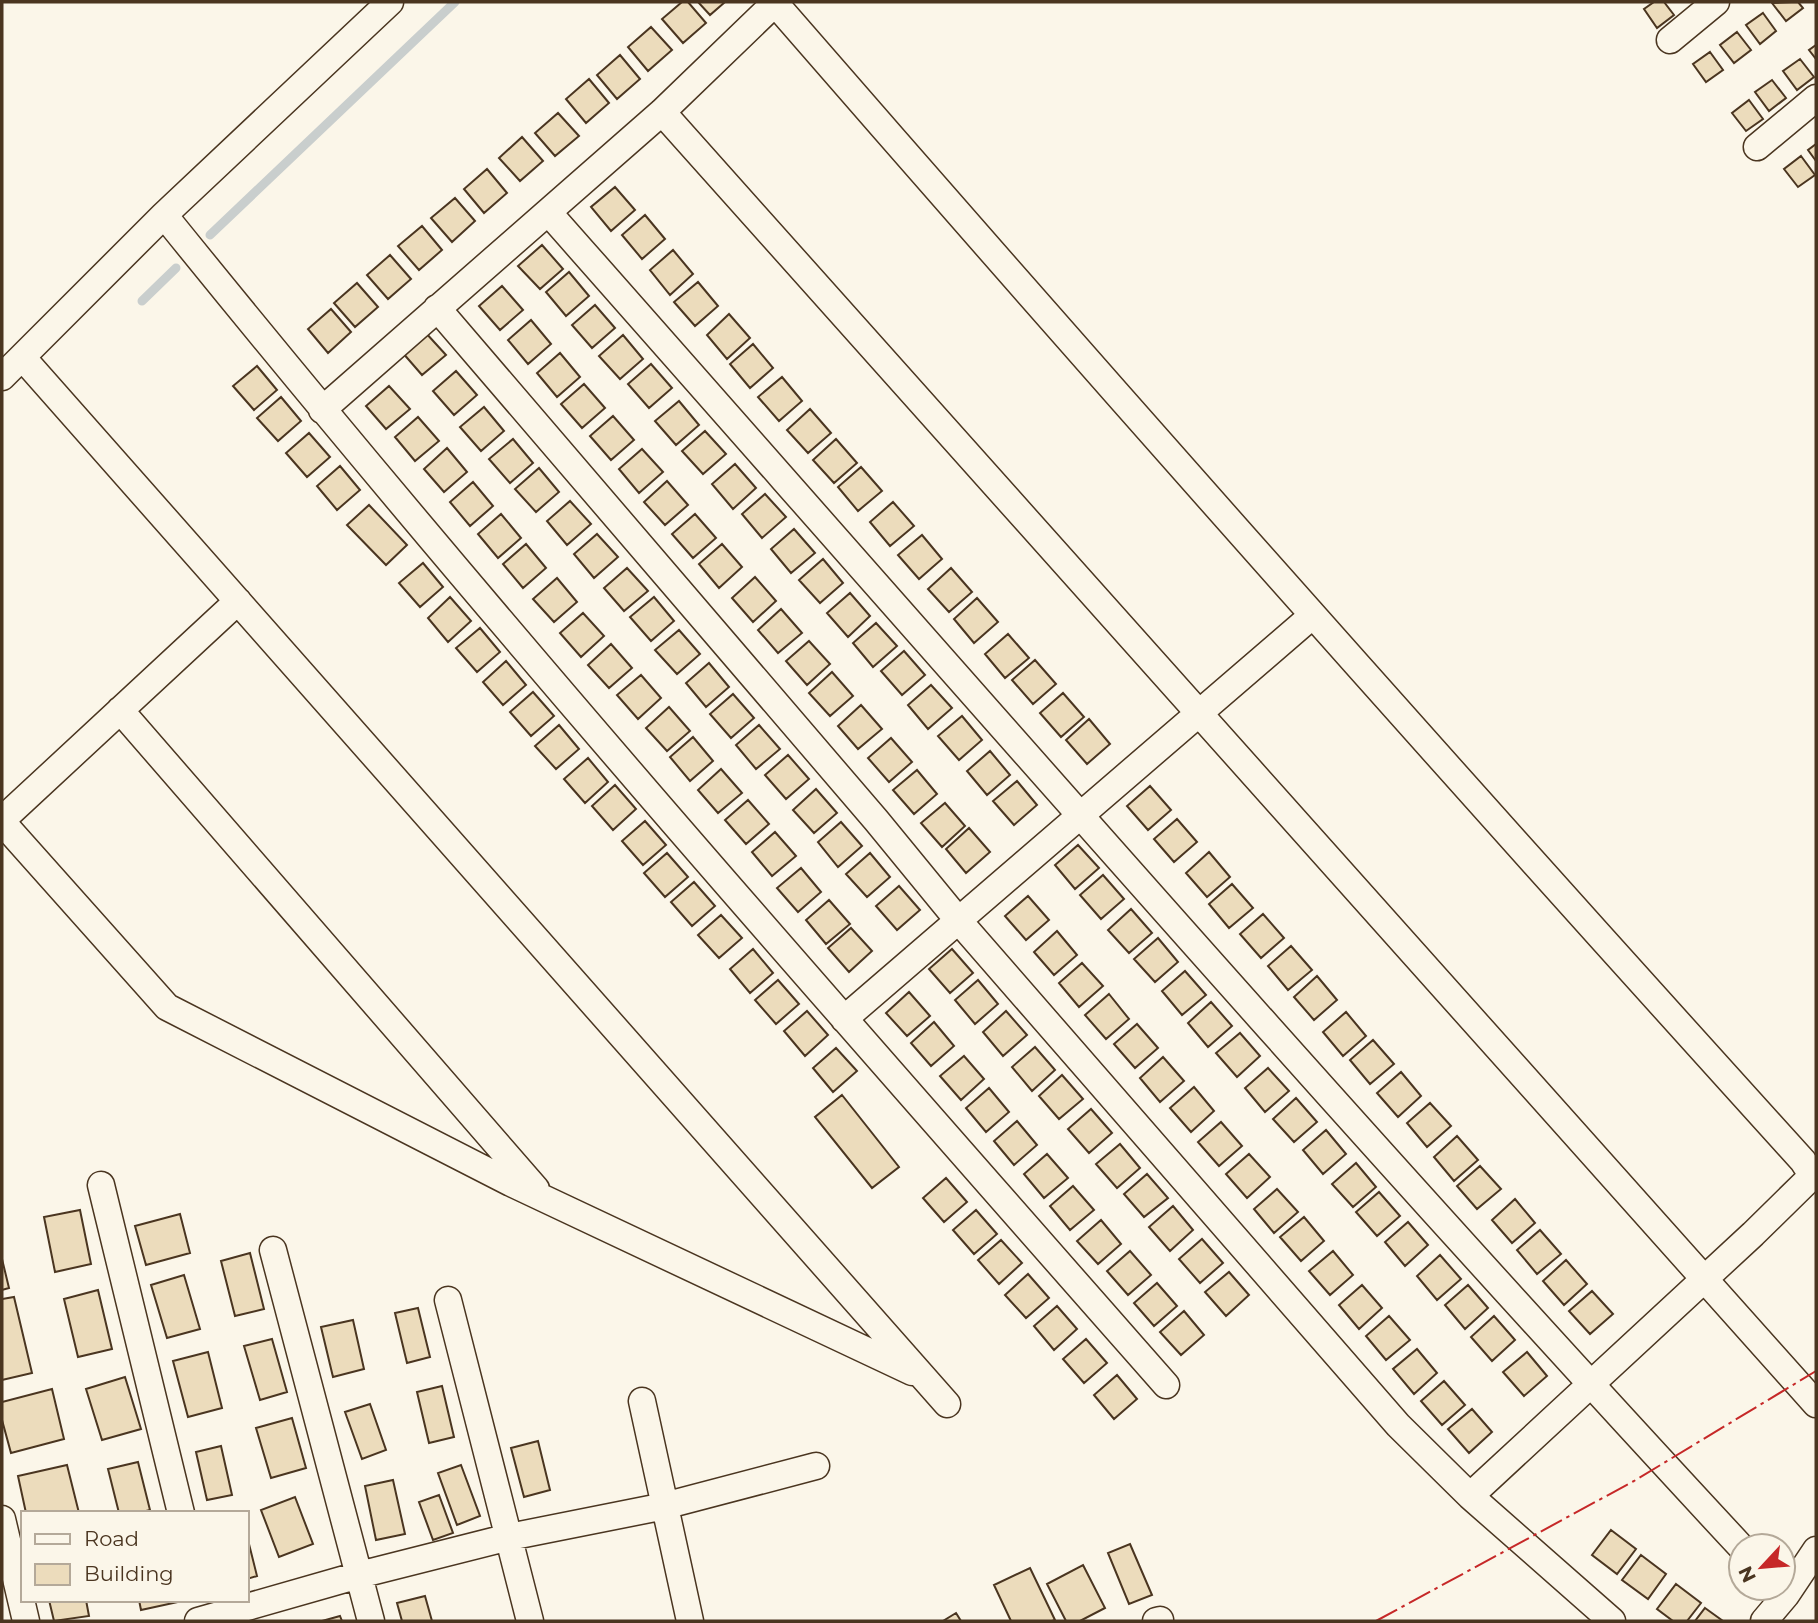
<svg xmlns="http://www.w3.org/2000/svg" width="1818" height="1623" viewBox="0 0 1818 1623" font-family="Montserrat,sans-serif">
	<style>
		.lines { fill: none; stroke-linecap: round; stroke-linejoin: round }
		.stream { stroke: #c9cecd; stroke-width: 9 }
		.building { fill: #ecdcbc; stroke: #4a3520; stroke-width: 2 }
		.street-casing { stroke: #4a3520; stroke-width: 29 }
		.street { stroke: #fbf6e9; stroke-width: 26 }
		.power { stroke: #c62828; stroke-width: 2; stroke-dasharray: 24 5 3.5 5; stroke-linecap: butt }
	</style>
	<rect width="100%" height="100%" fill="#fbf6e9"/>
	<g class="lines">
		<path class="stream" d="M210 235 455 2
			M142 301 176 268"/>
	</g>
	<path class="building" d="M682 2H688L706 23 683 43 662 19Z
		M698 2H725L710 15Z
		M1654 2H1664L1674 15 1657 28 1644 9Z
		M1798 2 1803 8 1786 21 1772 3Z
		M1763 13 1776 31 1760 44 1746 25Z
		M651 27 672 50 648 71 628 47Z
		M1737 32 1751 50 1734 63 1720 45Z
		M1816 45V59L1809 50Z
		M1710 52 1723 70 1706 82 1693 64Z
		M620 55 640 79 617 99 597 75Z
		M1800 59 1814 77 1797 90 1783 71Z
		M589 79 609 103 586 123 566 99Z
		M1772 80 1786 98 1769 111 1755 92Z
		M1749 100 1763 119 1746 131 1732 113Z
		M558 113 579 136 555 156 535 133Z
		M522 137 543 161 520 181 499 158Z
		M1816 144V161L1808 150Z
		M1801 156 1815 175 1798 187 1784 169Z
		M487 169 507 193 484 213 464 189Z
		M615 187 635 210 611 231 591 207Z
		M455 198 475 221 452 242 431 218Z
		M645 215 665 239 642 259 622 235Z
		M422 226 442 250 419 270 398 246Z
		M542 245 563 269 540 289 518 266Z
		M673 250 693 274 670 295 650 270Z
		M390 255 411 279 388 299 367 275Z
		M569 272 589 296 566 316 546 292Z
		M698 282 718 306 695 326 674 302Z
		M357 283 378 307 355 327 334 303Z
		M502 286 523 310 500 330 479 306Z
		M595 305 615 328 592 348 572 325Z
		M331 309 351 332 328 353 308 329Z
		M729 314 750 338 727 359 707 335Z
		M531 320 551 344 528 364 508 340Z
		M425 332 446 355 422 375 402 352Z
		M623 335 643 359 620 379 599 356Z
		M753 344 773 368 750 388 730 364Z
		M560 353 580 377 557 397 537 373Z
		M651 364 672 388 649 408 628 384Z
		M257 366 277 390 254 410 233 386Z
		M456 371 477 395 454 415 433 391Z
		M782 377 802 401 779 421 758 397Z
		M584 384 605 408 582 428 561 404Z
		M389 386 410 409 386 429 366 406Z
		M281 397 301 421 278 441 257 418Z
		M679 401 699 425 676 445 655 421Z
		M484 407 504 431 481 451 460 427Z
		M810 409 831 433 808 453 787 430Z
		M613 416 634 440 611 460 590 436Z
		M418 417 439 441 415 461 395 437Z
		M705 431 726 454 703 474 682 451Z
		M309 433 330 457 307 477 286 453Z
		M513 439 533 463 510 483 489 459Z
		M836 439 857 463 834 483 813 460Z
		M447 448 467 472 444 492 424 469Z
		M642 449 663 472 639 493 619 469Z
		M735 464 756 488 733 509 712 484Z
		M340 466 360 490 337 510 317 486Z
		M861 467 882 491 858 511 838 487Z
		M539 468 559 492 536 512 515 489Z
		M667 481 688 505 665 525 644 502Z
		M473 482 493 506 470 526 450 502Z
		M765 494 786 517 762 538 742 514Z
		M570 501 591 524 567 545 547 521Z
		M893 502 914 526 890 546 870 522Z
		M369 505 407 545 386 565 347 525Z
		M501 514 521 538 498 558 478 534Z
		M695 514 716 538 693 558 672 534Z
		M794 529 815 553 791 573 771 549Z
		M597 534 618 557 594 578 574 554Z
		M922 535 942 559 919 579 898 555Z
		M526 544 546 568 523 588 503 564Z
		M722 544 742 567 719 588 699 564Z
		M823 559 843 583 820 603 799 580Z
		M423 563 443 587 420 607 399 583Z
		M627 568 648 591 624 611 604 588Z
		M951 568 972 592 949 612 928 589Z
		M755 577 776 601 753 622 732 598Z
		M557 578 577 602 554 622 533 599Z
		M850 593 870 616 848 637 827 613Z
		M450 597 471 621 448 642 428 618Z
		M654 597 674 621 651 641 630 617Z
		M977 598 998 622 974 643 954 619Z
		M781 609 802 633 778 653 758 630Z
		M583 613 604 636 581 657 560 633Z
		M876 623 897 646 873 667 853 643Z
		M480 628 500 652 477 672 456 648Z
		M679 630 700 654 677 674 655 650Z
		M1008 634 1029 658 1005 678 985 654Z
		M809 641 830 664 807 685 786 661Z
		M611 644 632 668 609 688 588 665Z
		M904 651 925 675 902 695 881 671Z
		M1035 660 1056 684 1033 704 1012 680Z
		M506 661 526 685 503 705 483 682Z
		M709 663 729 687 706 707 686 683Z
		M832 672 853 696 830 716 809 693Z
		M641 675 661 698 638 719 617 695Z
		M931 685 952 708 928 729 908 705Z
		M533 692 554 716 531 736 510 712Z
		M1063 693 1084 717 1061 737 1040 713Z
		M733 694 754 718 731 738 710 714Z
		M861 705 882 729 858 749 838 726Z
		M669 707 690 731 667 751 646 728Z
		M962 716 982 740 959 760 938 736Z
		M1089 719 1110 744 1087 764 1066 740Z
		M559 725 579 749 556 769 535 746Z
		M759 725 780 749 756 769 736 745Z
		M693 737 713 761 690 781 670 757Z
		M891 738 912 762 889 782 868 758Z
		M990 751 1010 775 987 795 967 771Z
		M788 755 809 779 786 799 765 775Z
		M588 758 608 782 585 803 564 779Z
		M721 769 742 793 718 813 698 790Z
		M917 770 937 794 914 814 893 790Z
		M1017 781 1037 805 1014 825 993 801Z
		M615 785 636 809 613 830 592 806Z
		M1150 786 1171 810 1148 830 1127 806Z
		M816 789 837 813 814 833 793 810Z
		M748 800 769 824 746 844 725 820Z
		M945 803 965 826 942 847 921 823Z
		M1177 819 1197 842 1174 862 1154 839Z
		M645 821 666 845 643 865 622 841Z
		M841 822 862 846 838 867 818 842Z
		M969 828 990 852 966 873 946 849Z
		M775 832 796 856 772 876 752 852Z
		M1078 845 1099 868 1075 889 1055 865Z
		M1209 852 1230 877 1207 897 1186 873Z
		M667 853 688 877 665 897 644 873Z
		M870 853 890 877 867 897 846 874Z
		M801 868 821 892 798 912 777 888Z
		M1103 875 1124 899 1101 919 1080 895Z
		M694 882 715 906 692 926 671 902Z
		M1232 884 1253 908 1229 928 1209 904Z
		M899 886 920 910 897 930 876 906Z
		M1028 896 1049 920 1026 940 1005 916Z
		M829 900 850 924 826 944 806 920Z
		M1131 909 1152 933 1129 953 1108 930Z
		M1263 914 1284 938 1261 958 1240 934Z
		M721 915 742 938 719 958 698 935Z
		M851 928 872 951 849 972 828 948Z
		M1057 931 1077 955 1054 975 1034 952Z
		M1158 938 1178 962 1155 982 1134 959Z
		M1291 946 1312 970 1288 990 1268 966Z
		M753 949 773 973 750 993 730 969Z
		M952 949 973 973 950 993 929 969Z
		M1082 963 1103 986 1079 1007 1059 983Z
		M1185 971 1206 995 1182 1015 1162 991Z
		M1317 976 1337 1000 1314 1020 1294 997Z
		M778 980 799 1004 776 1024 755 1000Z
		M978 980 998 1004 975 1024 955 1000Z
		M909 992 930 1016 907 1036 886 1013Z
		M1109 994 1129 1019 1106 1039 1085 1015Z
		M1211 1002 1232 1026 1208 1047 1188 1023Z
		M807 1011 828 1035 805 1056 784 1031Z
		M1006 1011 1027 1035 1003 1056 983 1032Z
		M1346 1012 1366 1036 1343 1056 1323 1032Z
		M934 1022 954 1046 931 1066 911 1043Z
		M1137 1024 1158 1048 1135 1068 1114 1044Z
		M1240 1033 1260 1056 1237 1077 1216 1053Z
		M1373 1040 1394 1064 1370 1084 1350 1060Z
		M1035 1047 1055 1070 1032 1091 1012 1067Z
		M836 1048 857 1071 833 1092 813 1068Z
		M964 1056 984 1079 961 1100 940 1076Z
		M1163 1057 1184 1081 1160 1102 1140 1078Z
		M1268 1068 1289 1091 1265 1112 1245 1088Z
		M1401 1072 1421 1096 1398 1117 1377 1093Z
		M1062 1075 1083 1099 1059 1119 1039 1096Z
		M1194 1087 1214 1111 1191 1132 1170 1108Z
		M989 1088 1009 1112 986 1132 966 1108Z
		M842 1095 899 1167 872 1188 815 1117Z
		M1296 1098 1317 1122 1294 1142 1273 1119Z
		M1430 1103 1451 1126 1427 1147 1407 1123Z
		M1091 1109 1112 1133 1089 1153 1068 1129Z
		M1017 1121 1037 1145 1014 1165 994 1141Z
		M1221 1122 1242 1146 1219 1166 1198 1142Z
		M1326 1130 1346 1154 1323 1174 1303 1150Z
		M1457 1136 1478 1160 1454 1181 1434 1157Z
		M1120 1144 1140 1168 1117 1188 1096 1164Z
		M1047 1154 1068 1178 1044 1198 1024 1174Z
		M1249 1154 1270 1177 1247 1198 1226 1174Z
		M1356 1163 1376 1187 1353 1207 1332 1184Z
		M1480 1166 1501 1189 1477 1209 1457 1186Z
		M1147 1174 1168 1198 1144 1217 1124 1194Z
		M946 1178 967 1202 944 1222 923 1198Z
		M1073 1186 1094 1210 1070 1230 1050 1206Z
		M1277 1189 1298 1212 1274 1233 1254 1209Z
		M1379 1192 1400 1216 1377 1236 1356 1212Z
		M1515 1199 1535 1223 1512 1243 1492 1220Z
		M1173 1206 1193 1230 1170 1251 1149 1227Z
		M80 1210 91 1264 55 1272 44 1217Z
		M976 1210 997 1234 974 1254 953 1230Z
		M180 1214 190 1253 146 1265 135 1226Z
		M1304 1217 1324 1241 1301 1261 1280 1237Z
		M1101 1220 1121 1244 1098 1264 1077 1241Z
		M1408 1222 1428 1245 1405 1266 1385 1242Z
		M1540 1230 1561 1254 1537 1274 1517 1250Z
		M1202 1239 1223 1263 1200 1283 1179 1259Z
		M1001 1240 1022 1263 999 1284 978 1260Z
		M1130 1251 1151 1275 1128 1295 1107 1271Z
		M1333 1251 1353 1275 1330 1295 1309 1271Z
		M250 1253 264 1309 235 1316 221 1261Z
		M1440 1255 1461 1279 1437 1300 1417 1276Z
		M2 1259 9 1288 2 1290Z
		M1566 1260 1587 1284 1564 1305 1543 1281Z
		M1229 1272 1249 1295 1226 1316 1205 1292Z
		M1028 1274 1049 1298 1026 1318 1005 1295Z
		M184 1275 200 1329 167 1338 151 1285Z
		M1157 1283 1177 1306 1154 1326 1134 1303Z
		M1362 1285 1382 1308 1359 1329 1339 1305Z
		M1468 1285 1488 1308 1465 1329 1445 1305Z
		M98 1290 112 1349 78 1357 64 1299Z
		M1592 1291 1613 1314 1590 1334 1569 1311Z
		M14 1297 32 1373 2 1380V1299Z
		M1057 1306 1077 1329 1054 1350 1034 1326Z
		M418 1308 430 1357 407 1363 395 1313Z
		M1184 1311 1204 1335 1181 1355 1160 1332Z
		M1389 1316 1410 1340 1386 1360 1366 1336Z
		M1494 1316 1515 1340 1492 1361 1471 1337Z
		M353 1320 364 1369 333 1377 321 1327Z
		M272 1339 287 1392 260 1400 244 1346Z
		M1086 1339 1107 1363 1084 1383 1063 1359Z
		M1417 1349 1437 1373 1414 1394 1393 1369Z
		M208 1352 222 1408 188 1417 173 1361Z
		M1527 1352 1547 1376 1524 1396 1503 1372Z
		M1117 1375 1137 1399 1114 1419 1094 1395Z
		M125 1377 141 1429 102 1440 86 1389Z
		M1444 1381 1465 1405 1442 1425 1421 1401Z
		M442 1386 454 1437 429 1443 417 1392Z
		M52 1389 64 1439 11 1453 2 1420V1402Z
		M370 1404 386 1450 362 1459 345 1412Z
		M1472 1409 1492 1432 1469 1453 1448 1429Z
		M292 1418 306 1468 271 1478 256 1428Z
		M538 1441 550 1490 524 1497 511 1448Z
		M221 1446 232 1495 207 1500 196 1452Z
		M138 1462 150 1510 138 1513H119L108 1469Z
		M67 1465 79 1513H26L18 1476Z
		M461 1465 480 1516 457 1525 438 1473Z
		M393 1480 405 1534 376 1540 365 1486Z
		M439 1495 453 1533 433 1540 419 1502Z
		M295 1497 313 1544 279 1557 261 1510Z
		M1611 1530 1636 1549 1617 1574 1592 1555Z
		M247 1536 257 1576 247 1579Z
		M1130 1544 1152 1595 1129 1604 1108 1553Z
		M1641 1555 1666 1574 1648 1599 1622 1580Z
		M1083 1565 1105 1608 1080 1621H1066L1047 1584Z
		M1030 1568 1055 1620 1052 1621H1011L994 1585Z
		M1676 1584 1701 1603 1687 1621H1673L1657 1609Z
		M425 1596 432 1621H402L397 1603Z
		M49 1600H86L89 1616 54 1621Z
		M139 1600H178V1602L141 1610Z
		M1705 1608 1723 1621H1695Z
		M956 1613 961 1621H943Z
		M340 1616 342 1621H322Z"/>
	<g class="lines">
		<defs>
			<path id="street" d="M774 2C1113 392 1456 778 1803 1161L1810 1172 1809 1179 1753 1234 1470 1496
				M1670 40 1716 2
				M662 112 1816 1404
				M1757 147 1816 98
				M548 212C943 659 1335 1110 1741 1547
				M164 215C487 615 827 1000 1166 1385
				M437 308 876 820 958 920 1398 1425 1470 1496 1612 1621
				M22 357 947 1404
				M2 377 164 215 390 2
				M322 410 662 112 775 3
				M120 710 536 1189
				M2 820 238 601
				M2 822 167 1007 511 1183 912 1372
				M844 1019 1313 615
				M101 1185 181 1513
				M273 1250 371 1621
				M448 1300 530 1621
				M642 1401 690 1621
				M2 1519 26 1621
				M198 1621 359 1575 509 1537 660 1507 816 1466
				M1156 1621 1160 1620
				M1764 1621 1786 1595 1816 1550"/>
		</defs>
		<use href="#street" class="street-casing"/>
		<use href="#street" class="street"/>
		<path class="power" d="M1376 1621 1634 1481 1816 1371"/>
	</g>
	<rect width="1818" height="1623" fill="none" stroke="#4a3520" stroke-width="7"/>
	<rect x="21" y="1511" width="228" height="91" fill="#fbf6e9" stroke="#b4a999" stroke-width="2"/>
	<rect x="35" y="1534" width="35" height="10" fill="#fbf6e9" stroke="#b4a999" stroke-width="2"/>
	<text x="84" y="1546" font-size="21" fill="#4a3520">Road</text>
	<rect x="35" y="1564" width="35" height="21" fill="#ecdcbc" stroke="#b4a999" stroke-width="2"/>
	<text x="84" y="1581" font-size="21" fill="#4a3520">Building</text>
	<g transform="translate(1762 1567) rotate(244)"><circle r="33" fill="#fbf6e9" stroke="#b4a999" stroke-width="2"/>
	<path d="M0-5L12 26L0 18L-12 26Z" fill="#c62828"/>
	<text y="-10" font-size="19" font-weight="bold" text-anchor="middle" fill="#4a3520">N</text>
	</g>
</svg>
